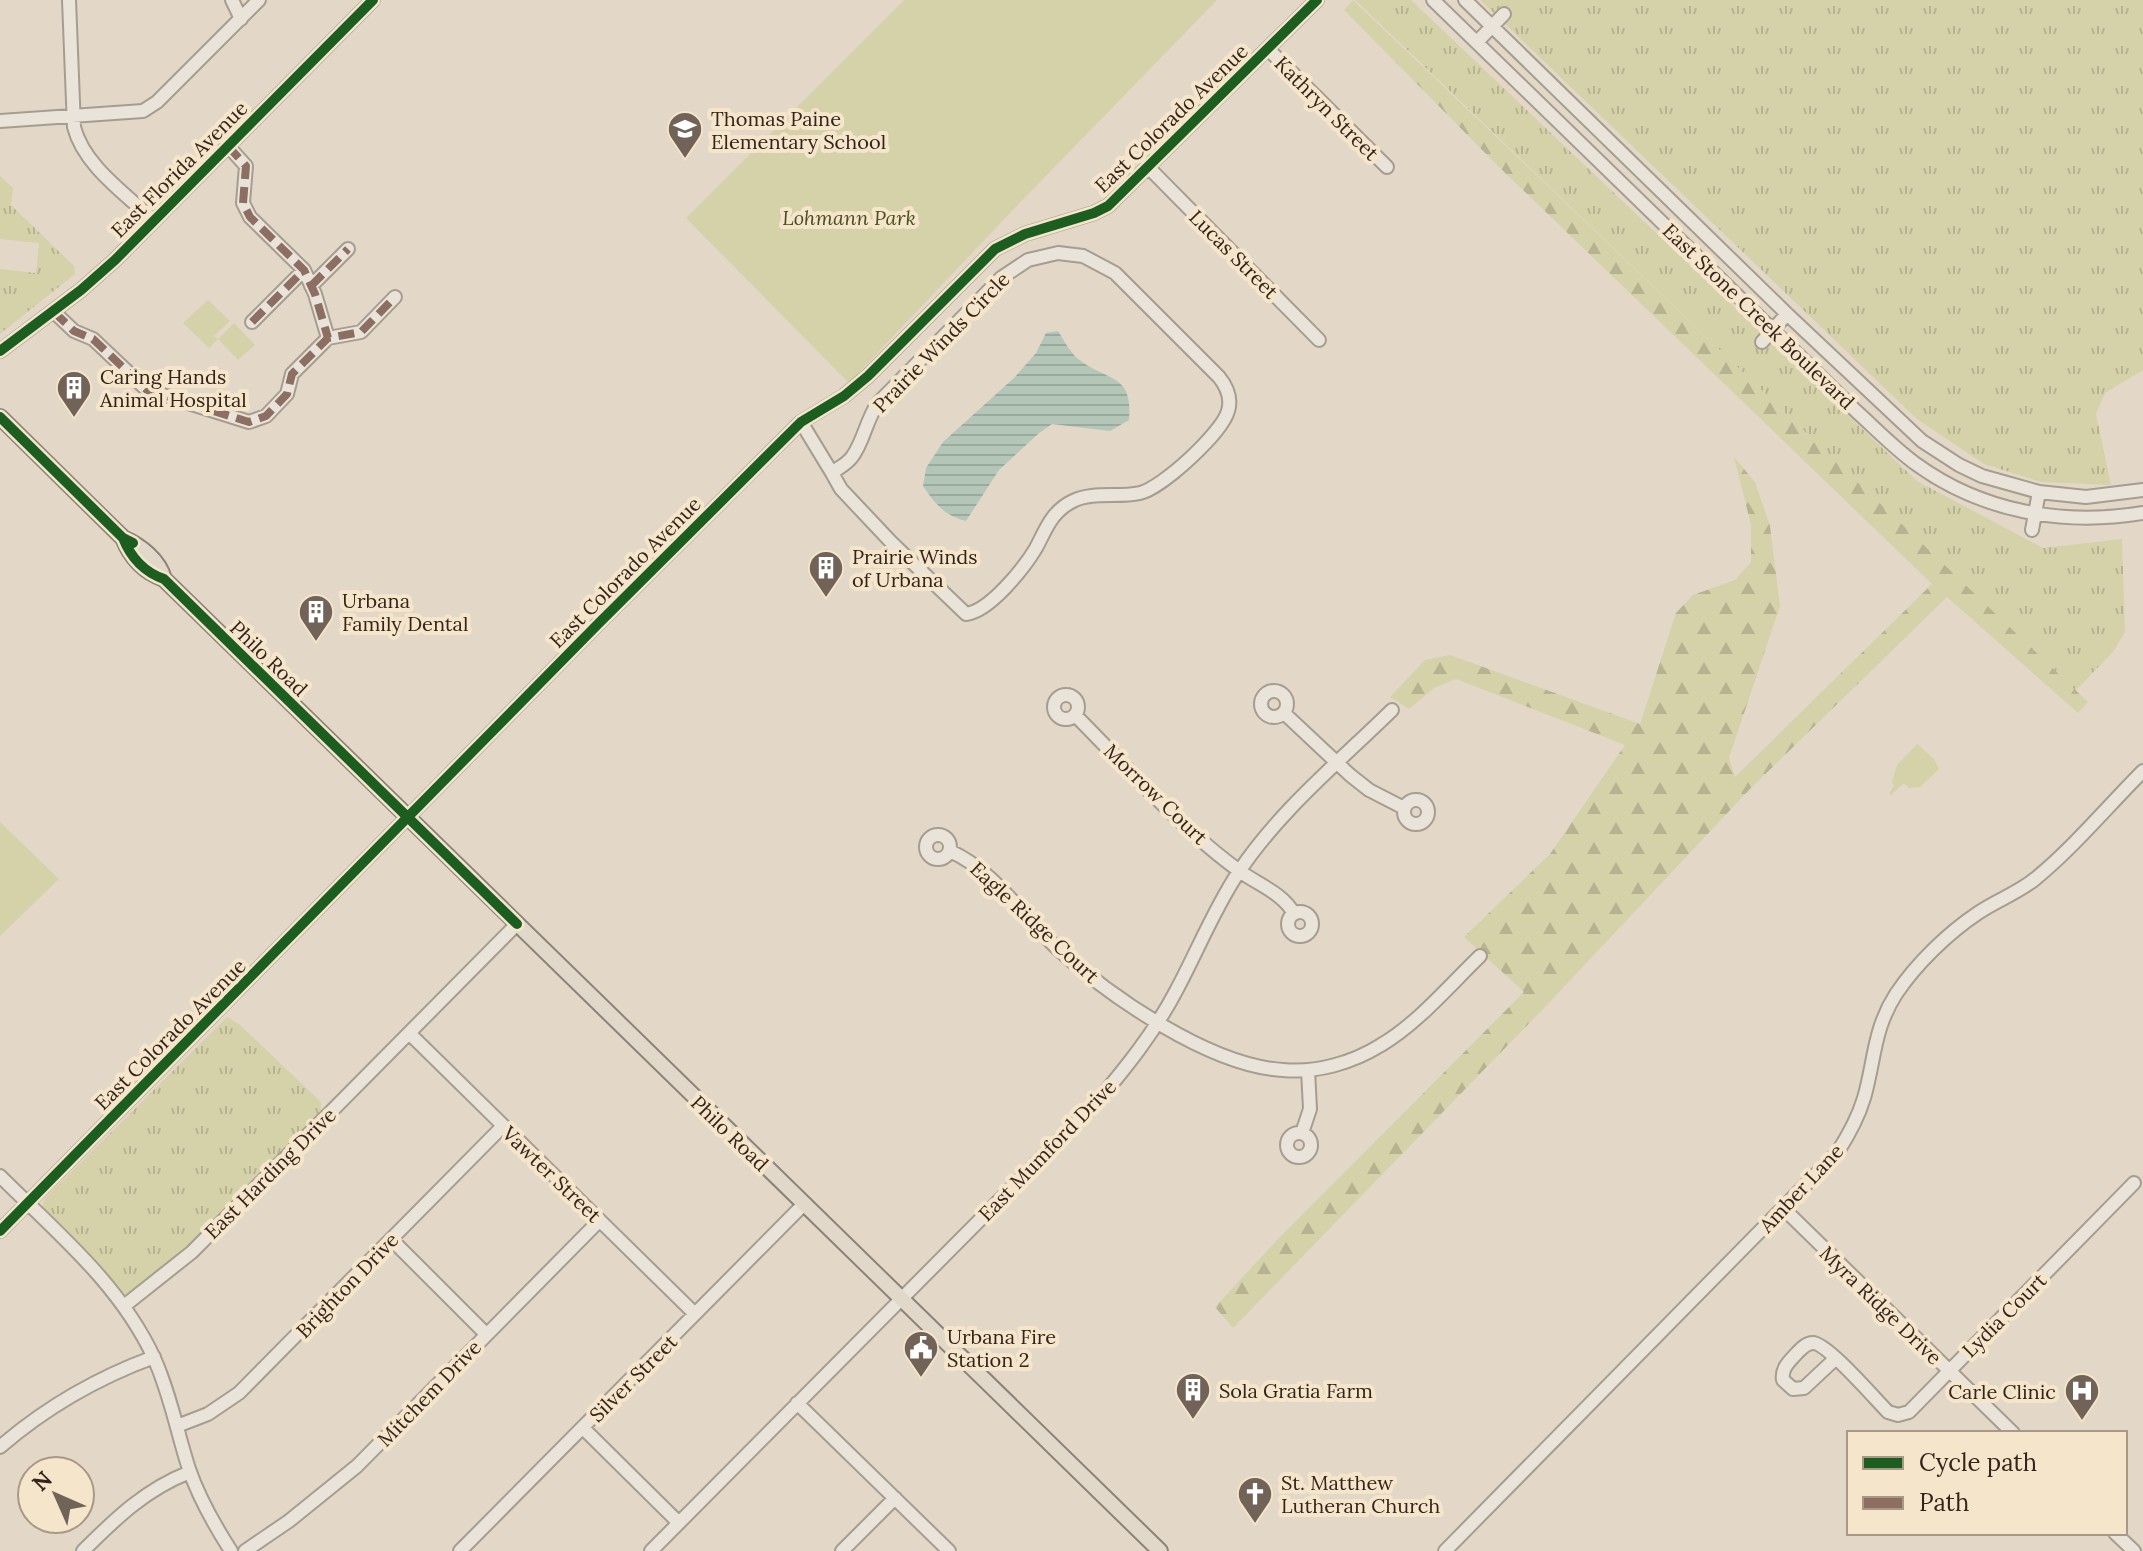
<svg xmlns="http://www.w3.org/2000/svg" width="2143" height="1551" viewBox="0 0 2143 1551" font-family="Lora,serif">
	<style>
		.grass { fill: url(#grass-tufts) }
		.forest { fill: url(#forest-firs) }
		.park { fill: #d5d1a9 }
		.water { fill: url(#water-rules) }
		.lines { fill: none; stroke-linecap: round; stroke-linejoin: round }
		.minor-casing { stroke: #a69d91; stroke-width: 16 }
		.major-casing { stroke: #8c8278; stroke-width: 18 }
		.minor { stroke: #eae3d9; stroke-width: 12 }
		.major { stroke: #e2d8ca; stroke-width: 14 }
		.quiet { stroke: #8d6e63; stroke-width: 8; stroke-dasharray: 16 8; stroke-linecap: butt }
		.cycleway-casing { stroke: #f5e5cb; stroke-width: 15 }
		.cycleway { stroke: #1b5e20; stroke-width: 10 }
		.labels { text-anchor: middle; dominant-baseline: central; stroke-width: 8; stroke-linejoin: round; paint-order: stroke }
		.street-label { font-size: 20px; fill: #34241b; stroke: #f5e5cb }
		.poi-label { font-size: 20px; fill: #34241b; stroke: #f5e5cb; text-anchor: start }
		.park-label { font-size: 20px; font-style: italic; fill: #495021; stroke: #f5e5cb }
	</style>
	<defs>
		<pattern id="grass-tufts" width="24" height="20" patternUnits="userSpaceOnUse" patternTransform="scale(2)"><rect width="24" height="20" fill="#d5d1a9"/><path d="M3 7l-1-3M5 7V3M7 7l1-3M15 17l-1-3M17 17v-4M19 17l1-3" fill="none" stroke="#b7b391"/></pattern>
		<pattern id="forest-firs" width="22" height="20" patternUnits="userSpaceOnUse" patternTransform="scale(2)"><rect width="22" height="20" fill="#d5d1a9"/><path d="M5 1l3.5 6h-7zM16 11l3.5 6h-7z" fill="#b7b391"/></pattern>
		<pattern id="water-rules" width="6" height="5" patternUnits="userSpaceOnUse" patternTransform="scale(2)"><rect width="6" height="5" fill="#b4c6b8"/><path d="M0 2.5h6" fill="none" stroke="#9baa9e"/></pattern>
	</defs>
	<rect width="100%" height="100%" fill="#e3d8c7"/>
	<path class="grass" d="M1355 0H1411L1917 481 2043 548 2122 539 2125 632 2113 652 2075 691Z
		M1480 0H2143V370L2105 393 2096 414 2111 485 2041 482 1984 464 1917 419Z
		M0 176 13 188 11 205 74 266 75 274 0 334V269L36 273 39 243 0 239Z
		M227 1017 239 1024 321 1102V1112L189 1247 137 1289 125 1294 42 1208 44 1199Z"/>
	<path class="forest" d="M1353 0 2088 702 2078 713 1947 597 1749 790 1546 1006 1233 1328 1215 1307 1277 1240 1524 992 1464 937 1550 854 1625 745 1456 679 1434 688 1409 709 1390 697 1425 660 1450 655 1640 724 1676 613 1693 595 1735 580 1751 562V525L1734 457 1755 482 1770 526 1780 606 1729 758 1735 777 1932 584 1498 166 1344 10Z"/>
	<path class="park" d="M904 0H1217L1009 214 849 383 686 218Z
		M208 300 230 321 214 336 218 339 234 323 255 345 238 360 218 339 209 348 183 323Z
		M1917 744 1934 759 1939 769 1920 787 1909 788 1904 783 1891 795 1889 793 1894 786 1892 782 1897 765Z
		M0 822 59 879 0 936Z"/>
	<path class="water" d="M1058 331C1064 340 1069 351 1077 358 1108 383 1133 372 1129 420L1110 431 1052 424 1038 434 999 470 966 521C945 516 935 504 923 486L926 468 943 442 1015 377 1036 353 1046 333Z"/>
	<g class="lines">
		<defs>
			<path id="minor" d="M69 0 74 127C84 166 126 194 153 220
				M232 0 241 19
				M1433 0 1856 411C1876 429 1894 448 1916 464 1982 512 2063 526 2143 513
				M1465 0 1787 314 1922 441 1959 465 1982 476 2039 492 2086 497 2143 490
				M1477 42 1504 14
				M1268 49 1387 167
				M0 121 143 111 157 102 259 0
				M228 146 246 166 243 203 250 217 304 270 315 294 328 338
				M1149 168 1319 340
				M1058 253 1083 256 1115 273 1219 377C1227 387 1232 398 1228 411 1222 433 1162 488 1140 493 1118 498 1093 491 1073 501 1052 511 1046 529 1036 548 1024 568 990 611 966 614L891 542 841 489 832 473C839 467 846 465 852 457 864 441 866 420 878 403L1001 278 1028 260Z
				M311 286 348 249
				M54 312 74 331 93 339 147 390 249 422 266 416 287 394 292 374 328 338 361 332 395 297
				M252 322 304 270
				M1762 342 1787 314
				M0 351 81 290 115 260 373 0
				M801 422 832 473
				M2032 530 2039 492
				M1261 704a13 13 0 1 1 26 0a13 13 0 1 1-26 0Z
				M1054 707a12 12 0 1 1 24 0a12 12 0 1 1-24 0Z
				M1284 713 1350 775 1369 790 1404 808
				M1075 715C1126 766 1183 831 1241 872 1259 885 1284 894 1294 914
				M1404 812a12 12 0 1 1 24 0a12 12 0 1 1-24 0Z
				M926 847a12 12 0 1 1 24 0a12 12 0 1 1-24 0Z
				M950 851C996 872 1021 915 1057 948 1109 996 1210 1066 1283 1070 1317 1073 1352 1063 1381 1045 1417 1024 1450 985 1480 956
				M1288 924a12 12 0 1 1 24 0a12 12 0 1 1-24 0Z
				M409 1033 695 1314
				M1302 1133 1310 1109 1308 1070
				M1287 1145a12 12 0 1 1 24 0a12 12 0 1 1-24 0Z
				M0 1176C56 1232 120 1284 154 1358 170 1393 177 1432 189 1469 199 1498 215 1526 231 1551
				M1784 1209 2013 1433
				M0 1231 598 624 801 422 844 396 868 376 995 249 1025 234 1094 213 1108 206 1317 0
				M391 1239 486 1334
				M124 1306 192 1252 517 924
				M1835 1359 1804 1388 1793 1389 1783 1380C1781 1368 1789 1362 1797 1353 1801 1349 1806 1343 1813 1343 1827 1343 1875 1399 1888 1412L1898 1415 1909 1412 2134 1183
				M797 1403 949 1551
				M177 1426 208 1414 239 1393 503 1126
				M583 1428 679 1523
				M0 1447C45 1408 97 1378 154 1357
				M2115 1533 2134 1551
				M83 1551C116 1518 146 1489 190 1472
				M245 1551 289 1521 357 1466 599 1221
				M460 1551 804 1204
				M651 1551 1095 1104C1125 1069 1154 1033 1176 991 1197 952 1214 909 1238 873 1279 811 1340 761 1392 710
				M842 1551 895 1498
				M1445 1551 1837 1153C1848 1136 1858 1118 1864 1098 1875 1060 1873 1030 1896 994 1916 964 1948 933 1978 913 1997 900 2018 893 2035 879 2074 847 2108 806 2143 771"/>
			<path id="major" d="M0 417 123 538C141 546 159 560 164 579
				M123 538C131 558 144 572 164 579L1160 1551"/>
		</defs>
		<use href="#minor" class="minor-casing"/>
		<use href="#major" class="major-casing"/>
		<use href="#minor" class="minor"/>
		<use href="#major" class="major"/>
		<path class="quiet" d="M228 146 246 166 243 203 250 217 304 270 315 294 328 338
			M311 286 348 249
			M54 312 74 331 93 339 147 390 249 422 266 416 287 394 292 374 328 338 361 332 395 297
			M252 322 304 270"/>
		<defs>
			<path id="cycleway" d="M0 351 81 290 115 260 373 0
				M0 417 123 538 133 543
				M123 538C131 558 144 572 164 579L517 924
				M0 1231 598 624 801 422 844 396 868 376 995 249 1025 234 1094 213 1108 206 1317 0"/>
		</defs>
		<use href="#cycleway" class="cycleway-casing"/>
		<use href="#cycleway" class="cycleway"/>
	</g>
	<defs>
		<symbol id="school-pin" viewBox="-11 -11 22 30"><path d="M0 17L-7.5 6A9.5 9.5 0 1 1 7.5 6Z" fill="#716357" stroke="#f5e5cb"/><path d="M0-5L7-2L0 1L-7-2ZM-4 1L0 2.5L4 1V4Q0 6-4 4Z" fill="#fff"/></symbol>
		<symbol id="building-pin" viewBox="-11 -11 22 30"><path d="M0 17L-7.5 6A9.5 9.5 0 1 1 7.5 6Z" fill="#716357" stroke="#f5e5cb"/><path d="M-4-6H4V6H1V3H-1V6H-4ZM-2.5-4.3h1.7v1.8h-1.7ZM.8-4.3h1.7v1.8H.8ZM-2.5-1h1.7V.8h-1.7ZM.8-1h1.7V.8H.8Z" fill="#fff"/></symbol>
		<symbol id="civic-pin" viewBox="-11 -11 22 30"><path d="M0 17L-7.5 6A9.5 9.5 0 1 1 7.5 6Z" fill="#716357" stroke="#f5e5cb"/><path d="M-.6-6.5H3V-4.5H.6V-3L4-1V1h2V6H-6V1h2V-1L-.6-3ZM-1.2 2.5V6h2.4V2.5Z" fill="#fff"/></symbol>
		<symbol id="hospital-pin" viewBox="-11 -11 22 30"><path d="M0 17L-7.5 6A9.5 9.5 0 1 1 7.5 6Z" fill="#716357" stroke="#f5e5cb"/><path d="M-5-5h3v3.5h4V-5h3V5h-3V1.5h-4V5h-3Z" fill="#fff"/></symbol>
		<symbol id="church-pin" viewBox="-11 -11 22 30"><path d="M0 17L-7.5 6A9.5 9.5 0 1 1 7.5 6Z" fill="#716357" stroke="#f5e5cb"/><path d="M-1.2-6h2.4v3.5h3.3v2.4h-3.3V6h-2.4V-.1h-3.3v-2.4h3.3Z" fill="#fff"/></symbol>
	</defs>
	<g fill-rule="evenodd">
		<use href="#school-pin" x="665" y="109" width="40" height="54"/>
		<use href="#building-pin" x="54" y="368" width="40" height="54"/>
		<use href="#building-pin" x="806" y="548" width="40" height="54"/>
		<use href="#building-pin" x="296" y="592" width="40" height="54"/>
		<use href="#civic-pin" x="901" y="1328" width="40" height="54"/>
		<use href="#building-pin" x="1173" y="1370" width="40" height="54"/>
		<use href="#hospital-pin" x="2062" y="1371" width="40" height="54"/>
		<use href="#church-pin" x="1235" y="1474" width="40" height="54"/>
	</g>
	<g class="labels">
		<g class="street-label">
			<text transform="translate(1327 108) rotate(45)">Kathryn Street</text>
			<text transform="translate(1171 118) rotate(-44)">East Colorado Avenue</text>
			<text transform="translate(179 169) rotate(-45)">East Florida Avenue</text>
			<text transform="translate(1234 254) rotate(45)">Lucas Street</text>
			<text transform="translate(1759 316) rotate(44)">East Stone Creek Boulevard</text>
			<text transform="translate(941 342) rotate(-46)">Prairie Winds Circle</text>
			<text transform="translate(625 572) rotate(-45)">East Colorado Avenue</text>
			<text transform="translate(269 658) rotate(44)">Philo Road</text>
			<text transform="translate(1156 794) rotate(44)">Morrow Court</text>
			<text transform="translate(1035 922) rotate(43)">Eagle Ridge Court</text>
			<text transform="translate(170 1034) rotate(-45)">East Colorado Avenue</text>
			<text transform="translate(730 1133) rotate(44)">Philo Road</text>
			<text transform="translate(1047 1150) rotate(-46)">East Mumford Drive</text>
			<text transform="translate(270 1173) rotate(-45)">East Harding Drive</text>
			<text transform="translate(552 1174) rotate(44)">Vawter Street</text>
			<text transform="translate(1801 1188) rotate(-47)">Amber Lane</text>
			<text transform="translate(347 1285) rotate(-46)">Brighton Drive</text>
			<text transform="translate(1881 1305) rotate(44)">Myra Ridge Drive</text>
			<text transform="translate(2004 1315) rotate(-45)">Lydia Court</text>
			<text transform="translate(633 1378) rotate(-45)">Silver Street</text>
			<text transform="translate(429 1393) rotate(-46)">Mitchem Drive</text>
		</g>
		<g class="poi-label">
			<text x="711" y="118">Thomas Paine<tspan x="711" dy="23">Elementary School</tspan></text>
			<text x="100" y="376">Caring Hands<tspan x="100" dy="23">Animal Hospital</tspan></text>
			<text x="852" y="556">Prairie Winds<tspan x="852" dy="23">of Urbana</tspan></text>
			<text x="342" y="600">Urbana<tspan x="342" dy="23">Family Dental</tspan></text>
			<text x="947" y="1336">Urbana Fire<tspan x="947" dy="23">Station 2</tspan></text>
			<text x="1219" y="1390">Sola Gratia Farm</text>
			<text x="2056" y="1391" text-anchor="end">Carle Clinic</text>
			<text x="1281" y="1482">St. Matthew<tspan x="1281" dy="23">Lutheran Church</tspan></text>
		</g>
		<g class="park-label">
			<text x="849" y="217">Lohmann Park</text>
		</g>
	</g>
	<rect x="1847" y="1431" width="280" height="104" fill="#f5e5cb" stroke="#a89885" stroke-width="2"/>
	<rect x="1863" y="1457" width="40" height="12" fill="#1b5e20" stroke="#a89885" stroke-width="2"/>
	<text x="1919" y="1471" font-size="24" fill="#34241b">Cycle path</text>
	<rect x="1863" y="1497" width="40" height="12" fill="#8d6e63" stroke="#a89885" stroke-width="2"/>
	<text x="1919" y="1511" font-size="24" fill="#34241b">Path</text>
	<g transform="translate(56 1495) rotate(315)"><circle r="38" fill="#f5e5cb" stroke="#a89885" stroke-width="2"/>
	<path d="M0-6L14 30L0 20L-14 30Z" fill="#716357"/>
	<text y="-12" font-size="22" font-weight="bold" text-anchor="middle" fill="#34241b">N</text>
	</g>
</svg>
